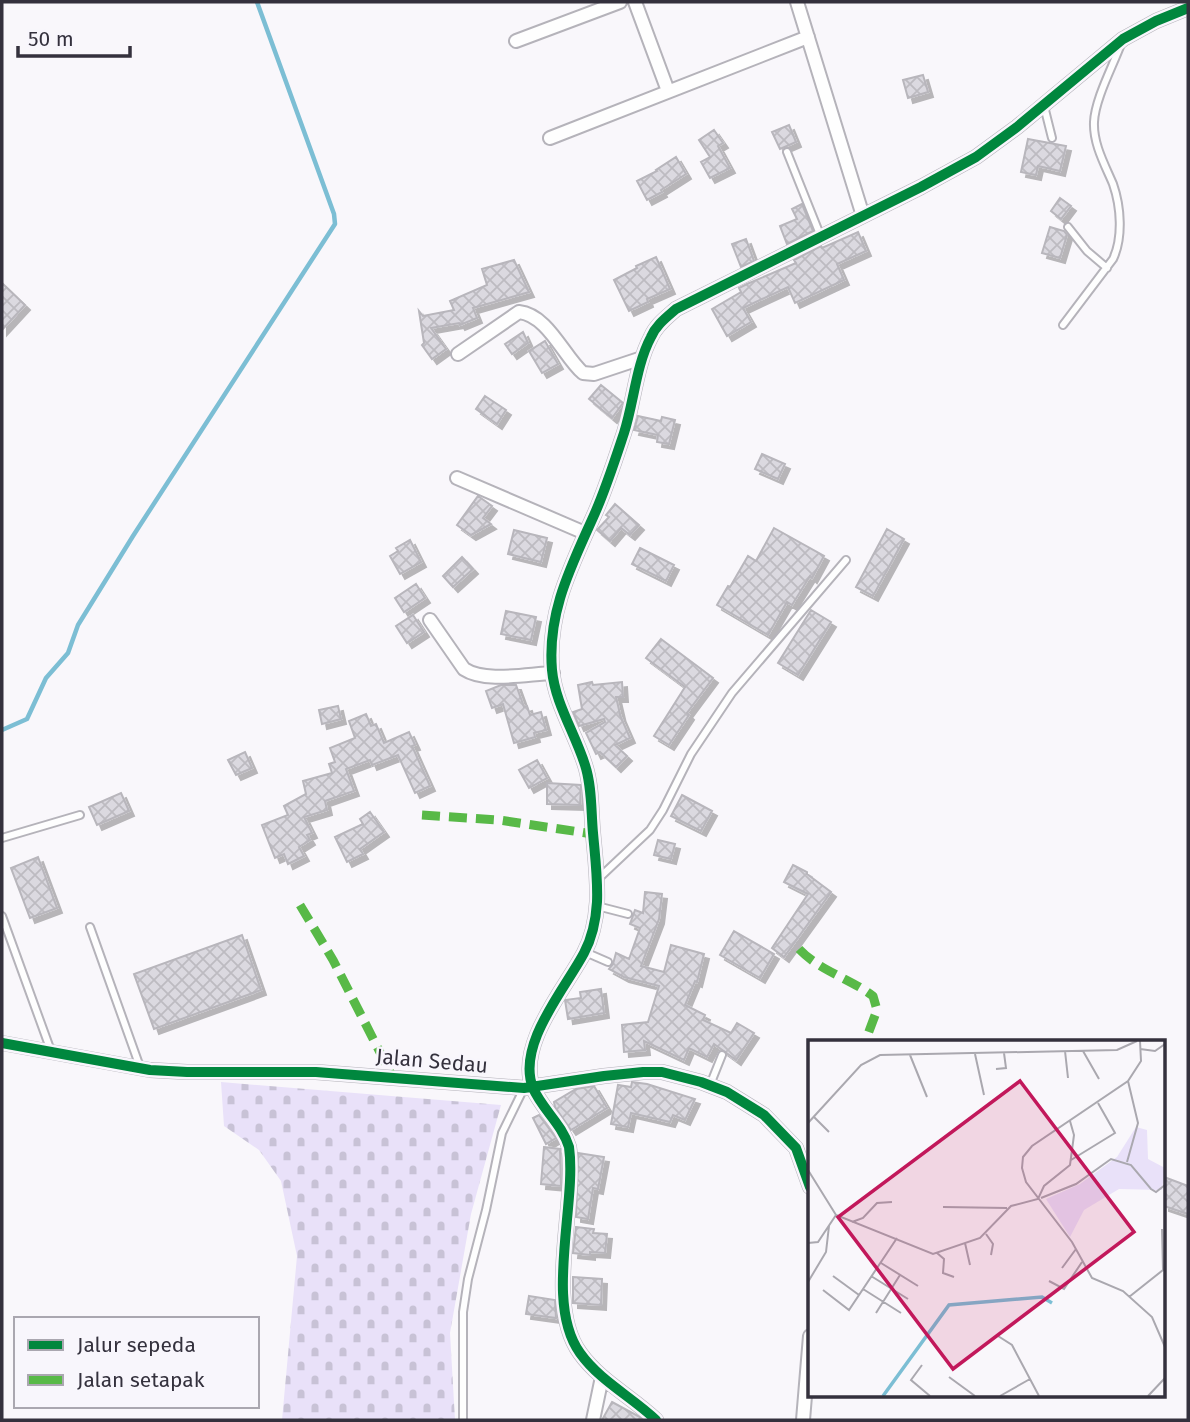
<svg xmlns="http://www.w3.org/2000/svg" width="1190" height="1422" viewBox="0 0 1190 1422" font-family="'Fira Sans',sans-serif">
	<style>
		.cemetery { fill: url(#cemetery-stones) }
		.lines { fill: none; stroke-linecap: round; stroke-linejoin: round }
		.stream { stroke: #7cbed4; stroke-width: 4.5 }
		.building { fill: url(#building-cross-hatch); stroke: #b8b6bc; stroke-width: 2; filter: url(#shadow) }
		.lane-casing { stroke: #b5b3ba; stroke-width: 10 }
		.street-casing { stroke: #b5b3ba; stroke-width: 16 }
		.lane { stroke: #fefefe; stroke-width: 6 }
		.street { stroke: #fefefe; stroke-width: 12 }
		.quiet { stroke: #58b947; stroke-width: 9; stroke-dasharray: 18 9; stroke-linecap: butt }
		.cycleway-casing { stroke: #f8f6fc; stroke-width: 15 }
		.cycleway { stroke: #00873e; stroke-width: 10 }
		.labels { text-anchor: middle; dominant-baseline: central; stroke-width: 5; stroke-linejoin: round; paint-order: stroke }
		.street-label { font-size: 21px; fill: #34313d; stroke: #f8f6fc }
		.inset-river { fill: none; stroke: #7cbed4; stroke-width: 3.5 }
		.inset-road { fill: none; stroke: #aaa8af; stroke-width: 2 }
		.view { fill: #c2185b; fill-opacity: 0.15; stroke: #c2185b; stroke-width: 3.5 }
		.inset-edge { fill: none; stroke: #34313d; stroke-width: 3.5 }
	</style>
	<defs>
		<pattern id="cemetery-stones" width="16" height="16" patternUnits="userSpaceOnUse" patternTransform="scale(1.75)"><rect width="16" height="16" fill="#e9e1f9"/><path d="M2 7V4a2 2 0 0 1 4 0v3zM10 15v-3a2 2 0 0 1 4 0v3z" fill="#c8c2d6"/></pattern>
		<pattern id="building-cross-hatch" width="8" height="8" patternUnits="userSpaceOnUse" patternTransform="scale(1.75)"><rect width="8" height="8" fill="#dbd9e0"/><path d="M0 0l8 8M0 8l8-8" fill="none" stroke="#bdbbc1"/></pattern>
		<filter id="shadow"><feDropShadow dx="5" dy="5" stdDeviation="0" flood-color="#0004"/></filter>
	</defs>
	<rect width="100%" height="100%" fill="#f9f7fb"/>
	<path class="cemetery" d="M221 1082 501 1105 471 1214 450 1333 455 1420H282L297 1256 281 1181 259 1150 224 1126Z"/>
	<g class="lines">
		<path class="stream" d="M2 730 27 719 46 678 68 653 78 625 133 536 335 224 334 214 257 2"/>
	</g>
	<path class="building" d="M923 75 928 92 908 98 903 80Z
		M789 125 796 142 780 149 772 132Z
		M714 130 723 143 718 146 730 168 710 178 701 162 710 157 699 140Z
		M1028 139 1066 146 1060 171 1038 166 1036 175 1021 172Z
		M676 157 686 174 661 190 662 192 647 200 637 181 657 171 656 170Z
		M1060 198 1071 206 1061 219 1051 211Z
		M802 204 813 231 787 244 780 226 797 219 792 209Z
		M1050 227 1064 231 1067 235 1060 258 1042 253Z
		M858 232 866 251 837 264 844 280 795 303 788 287 743 308 751 322 727 336 712 309 741 292 739 288 747 284 796 263 794 260 821 246 822 248Z
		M746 239 754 261 741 267 732 244Z
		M656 257 670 289 647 299 648 302 629 311 614 280 637 268 636 266Z
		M514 260 529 292 473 308 477 318 460 325 459 323 431 328 446 349 432 359 422 345 424 343 419 311 423 316 454 310 450 301 487 285 482 269Z
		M2 283 25 305 2 330Z
		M523 332 528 343 512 354 505 344Z
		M545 341 558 364 542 373 529 351Z
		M601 385 623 403 612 418 589 399Z
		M485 396 506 410 497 424 476 409Z
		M638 416 661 421 662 417 675 420 669 444 657 442 658 435 634 430Z
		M762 454 785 464 778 479 755 469Z
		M478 496 492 506 483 518 491 524 471 535 457 525Z
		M615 504 639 525 630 535 621 528 610 541 597 530 609 517 606 515Z
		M774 528 824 556 812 578 810 576 792 605 787 602 768 635 717 605 728 586 730 587 748 556 756 561Z
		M887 529 904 539 873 596 856 587Z
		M514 530 547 538 541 562 508 554Z
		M410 540 421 562 400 574 390 556 398 551 396 548Z
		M640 548 674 565 666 581 632 564Z
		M462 557 473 569 453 587 443 576Z
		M416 584 425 598 404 612 395 598Z
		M811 610 831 622 798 675 778 663Z
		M506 611 536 617 531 640 501 634Z
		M413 615 424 632 407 643 396 626Z
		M661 639 713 678 687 713 689 715 669 745 654 736 685 687 646 658Z
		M592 682 593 685 622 682 623 697H616L620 714 619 713 630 738 615 745 627 756 616 767 600 752 596 754 586 733 605 722 604 719 579 726 573 712 582 709 578 685Z
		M501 685H516L524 707 527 706 530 715 541 712 546 730 534 733 535 737 514 743 503 704 492 708 486 691Z
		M338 706 341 719 322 724 319 710Z
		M366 714 371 726 376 724 384 743 409 732 415 745 412 746 430 786 415 793 398 755 372 765 370 760 346 769 354 791 325 801 327 810 304 817 312 833 307 835 310 840 299 847 304 856 288 864 284 854 275 858 262 825 288 815 284 806 306 794 303 781 332 773 329 764 335 762 330 748 355 738 349 721Z
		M245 752 252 768 236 775 228 760Z
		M537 760 547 778 529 788 519 770Z
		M547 783 581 785 580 805 547 804Z
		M121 793 129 811 97 825 89 807Z
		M682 795 712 811 701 831 671 816Z
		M370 812 384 832 360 849 363 854 347 862 335 837 363 824 360 819Z
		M658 840 675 844 671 859 654 855Z
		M38 857 57 908 30 918 11 868Z
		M793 865 807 872V874L831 892 784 957 772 948 808 894 784 882Z
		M645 892 662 894 659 919 641 966 664 972 671 945 704 954 697 982 695 981 685 1005 705 1015 703 1020 731 1033 737 1023 754 1033 736 1060 714 1044 707 1057 689 1048 684 1060 644 1041 645 1050 624 1052 622 1025 648 1022 659 986 624 977 609 969 613 964 616 953 629 959 640 928 630 924 635 910 643 913Z
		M734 931 774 954 760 978 720 955Z
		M242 935 261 990 154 1029 134 974Z
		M601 989 604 1013 568 1019 565 1000 581 998 580 992Z
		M632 1082 647 1084 695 1099 685 1120 673 1115 670 1122 631 1113 628 1127 611 1124 618 1085 631 1087Z
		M594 1086 607 1108 571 1130 555 1107 554 1102 576 1089Z
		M539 1115 556 1138 546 1144 533 1118Z
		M544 1147 560 1149 561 1186 541 1184Z
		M578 1153 604 1157 598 1189 593 1188 588 1219 576 1217Z
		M1164 1177 1188 1186V1214L1164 1206Z
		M576 1227 594 1229 593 1233 607 1234 605 1253 590 1252V1255L573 1253Z
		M573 1277 602 1279 601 1305 573 1303Z
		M529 1296 555 1300 556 1318 526 1314Z
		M612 1402 640 1417 643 1420H602Z"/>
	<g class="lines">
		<defs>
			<path id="lane" d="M1044 106 1052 138
				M787 152 821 237
				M1068 227 1087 251 1107 268
				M1063 325 1113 259C1123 238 1121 207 1113 184 1105 165 1093 144 1094 122 1095 99 1113 66 1121 44
				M2 838 80 815
				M598 879 650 830 663 810 691 754 732 693 846 560
				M597 906 628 914
				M2 916 51 1051
				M90 927 140 1067
				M585 952 608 962
				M710 1085 722 1055
				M463 1420V1312L468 1279 486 1210 502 1133 524 1088"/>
			<path id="street" d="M635 2 668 91
				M797 2 863 216
				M516 41 620 2
				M550 138 808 37
				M458 354 519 312C548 315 564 357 583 373L594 374 642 358
				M457 478 585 533
				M430 620 464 669C485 683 527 674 553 673
				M2 1043 150 1070 187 1072H316L524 1088 604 1076 643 1072H662L701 1082 727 1092 764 1115 796 1148 810 1187
				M593 1420 602 1377
				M656 1420C632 1397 600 1381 580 1353 544 1303 577 1205 569 1147 562 1124 542 1109 533 1088 516 1045 565 989 584 953 592 938 596 919 597 902 598 878 595 856 593 833 591 811 592 786 585 765 575 733 555 703 552 670 547 611 572 565 595 513 606 488 615 460 624 433 634 402 636 365 651 337 656 325 667 317 676 309L921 187 976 157 1017 127 1123 39 1156 21 1188 8
				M803 1420 810 1336"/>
		</defs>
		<use href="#lane" class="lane-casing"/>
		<use href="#street" class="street-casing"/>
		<use href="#lane" class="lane"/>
		<use href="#street" class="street"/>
		<path class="quiet" d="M422 815 499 820 593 834
			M300 905 333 960 392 1076
			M799 949C820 971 849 978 873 996L877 1010 865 1042"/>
		<defs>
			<path id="cycleway" d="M2 1043 150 1070 187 1072H316L524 1088 604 1076 643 1072H662L701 1082 727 1092 764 1115 796 1148 810 1187
				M656 1420C632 1397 600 1381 580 1353 544 1303 577 1205 569 1147 562 1124 542 1109 533 1088 516 1045 565 989 584 953 592 938 596 919 597 902 598 878 595 856 593 833 591 811 592 786 585 765 575 733 555 703 552 670 547 611 572 565 595 513 606 488 615 460 624 433 634 402 636 365 651 337 656 325 667 317 676 309L921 187 976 157 1017 127 1123 39 1156 21 1188 8"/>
		</defs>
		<use href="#cycleway" class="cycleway-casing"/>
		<use href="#cycleway" class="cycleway"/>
	</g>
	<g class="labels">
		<g class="street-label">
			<text transform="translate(432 1061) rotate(5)">Jalan Sedau</text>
		</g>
	</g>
	<g transform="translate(808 1040)">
		<rect width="357" height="357" fill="#f9f7fb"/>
		<path d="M328 87 339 90 340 119 357 128 354 150 311 149 276 170 262 197 238 159 272 144 309 117Z" fill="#e9e1f9"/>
		<path class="inset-river" d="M75 356 141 265 234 257 244 263"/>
		<path class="inset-road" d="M332 1 333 21 320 41 224 106 215 117 214 128 218 142 264 202 284 238 315 251 344 277 357 307M332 9 347 11 357 4M257 11 260 38M275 11 291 39M167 14 176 55M102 15 119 57M188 29 198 28 196 13M6 77 21 92M0 83 53 25 72 15 309 10 329 1M263 120 307 93 290 63M319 122 330 83 320 41M0 130 28 175 125 214 172 198 203 166 230 159 236 146 262 125 266 95 262 81M233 158 268 144 303 119 323 125 343 149 348 152 357 145M135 167 199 168M44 182 55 178 69 163 84 162M178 194 185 204 183 215M0 203 10 202 28 175M157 203 162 225M129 213 136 219 135 233 146 237M73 223 110 246M254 228 268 209M25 236 51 255M63 236 100 259M241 241 256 249 274 222M0 242 18 212 21 186M55 249 93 273M15 250 41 270 89 198M321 257 355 230 354 189M68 273 92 235M190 296 204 305 231 356M114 325 103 340 122 356M141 337 167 356M192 356 222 339M340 356 357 338"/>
		<path class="view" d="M212 41 326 192 145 329 30 177Z"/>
		<rect width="357" height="357" class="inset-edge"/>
	</g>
	<rect width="1190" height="1422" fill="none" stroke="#34313d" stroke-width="7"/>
	<rect x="14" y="1317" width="245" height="91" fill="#f8f6fc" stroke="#aaa7b0" stroke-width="2"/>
	<rect x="28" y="1340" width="35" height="10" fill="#00873e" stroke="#aaa7b0" stroke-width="2"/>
	<text x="77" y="1352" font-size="21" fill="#34313d">Jalur sepeda</text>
	<rect x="28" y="1375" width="35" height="10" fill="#58b947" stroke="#aaa7b0" stroke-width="2"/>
	<text x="77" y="1387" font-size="21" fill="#34313d">Jalan setapak</text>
	<path d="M18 46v10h112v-10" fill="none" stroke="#34313d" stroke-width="3.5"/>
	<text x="28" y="46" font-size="21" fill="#34313d" stroke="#f8f6fc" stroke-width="5" paint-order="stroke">50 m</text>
</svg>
